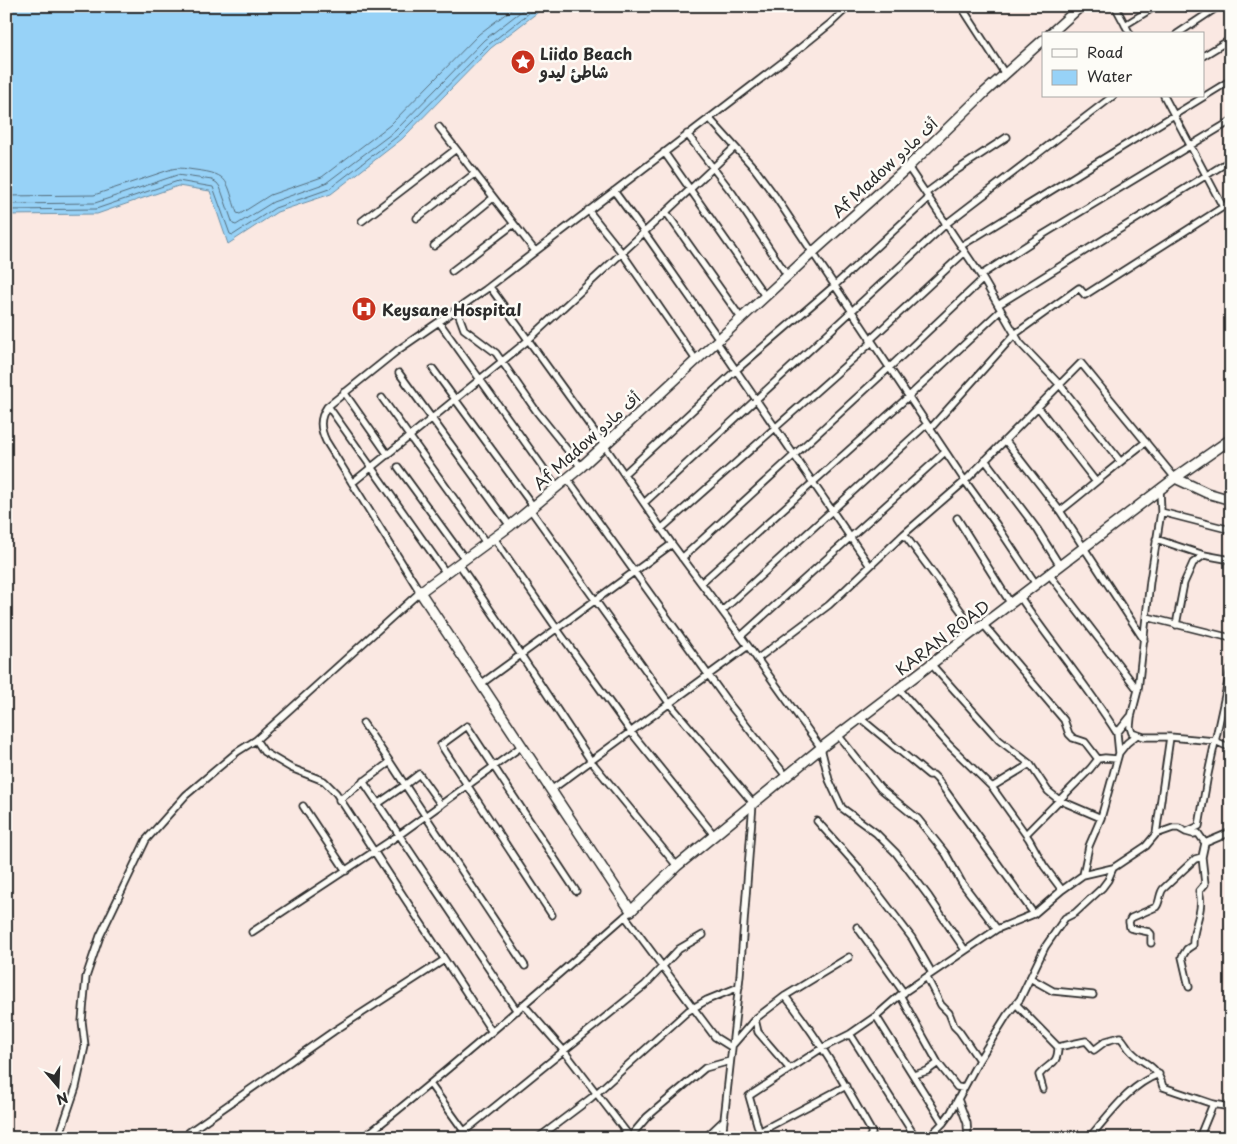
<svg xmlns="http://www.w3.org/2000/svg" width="1237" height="1144" viewBox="0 0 1237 1144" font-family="'Playpen Sans','Playpen Sans Arabic',sans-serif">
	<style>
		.water { fill: #97d2f7; stroke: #6c8fa5 }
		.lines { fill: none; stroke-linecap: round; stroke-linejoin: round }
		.shore { stroke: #566e7d; stroke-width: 1 }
		.street-casing { stroke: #2b2b2b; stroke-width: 9 }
		.secondary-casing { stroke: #2b2b2b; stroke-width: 12 }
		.street { stroke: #fdfcf7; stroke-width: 5.5 }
		.secondary { stroke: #fdfcf7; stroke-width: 9 }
		.labels { text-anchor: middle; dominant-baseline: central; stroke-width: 5; stroke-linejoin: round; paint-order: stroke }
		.poi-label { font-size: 16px; font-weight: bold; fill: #2b2b2b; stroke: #fdfcf7; text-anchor: start }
		.street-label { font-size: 16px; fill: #2b2b2b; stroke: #fdfcf7 }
	</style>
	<rect width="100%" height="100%" fill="#fae8e2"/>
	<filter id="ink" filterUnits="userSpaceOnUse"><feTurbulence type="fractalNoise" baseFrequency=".02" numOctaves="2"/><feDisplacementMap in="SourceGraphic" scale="10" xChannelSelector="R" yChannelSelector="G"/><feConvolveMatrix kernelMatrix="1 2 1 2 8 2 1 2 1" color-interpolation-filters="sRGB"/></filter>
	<g filter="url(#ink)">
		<path class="water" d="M6 6H546L491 48 402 139 331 194 277 212 228 244 210 191 178 186 97 214 6 215Z"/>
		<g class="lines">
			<path class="shore" d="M6 196 94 195 172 169C180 167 187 169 195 170 231 174 226 182 237 213L240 214 270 195 322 177 390 125 479 34 516 6
				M6 204 95 203 177 175 212 180 217 183 220 187 233 224 236 225 273 202 326 183 395 131 484 40 528 6
				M6 210 96 209 178 181 213 187 230 234 233 235 275 208 329 189 399 135 488 45 538 6"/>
			<defs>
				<path id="street" d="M961 6 1005 74
					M1115 6 1130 34
					M1125 25 1156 6
					M1177 34 1219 6
					M1203 56 1231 39
					M1164 96 1223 207
					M709 118 755 169 775 196 965 481 996 524 1036 584
					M439 127 535 251
					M687 134 733 194 787 275
					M664 152 765 296
					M908 167 983 279 1020 343 1060 385 1120 461
					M614 191 644 232 719 339
					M926 193 957 170 1007 137
					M588 210 622 253 696 360
					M666 212 735 147
					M417 218 474 174
					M362 221 456 149
					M434 246 493 198
					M961 246 1231 80
					M452 271 514 224
					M981 275 1044 234 1231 121
					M490 287 604 445 672 544 748 646 821 748 829 780 842 808 876 833 896 853 929 897 965 950
					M998 305 1231 160
					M457 310 464 329 496 353 537 412 581 467
					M439 322 557 487
					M870 340 965 252
					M716 341 870 566
					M433 369 533 506
					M399 373 510 526
					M344 392 388 455
					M382 398 486 543
					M328 406 446 573
					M1038 407 1096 482
					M930 429 1015 334 1079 288 1085 295 1231 202
					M1005 440 1060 511
					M985 460 1037 529 1060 566
					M398 467 465 559
					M624 474 735 371 834 286 929 198
					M567 478 730 705 786 776
					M352 483 526 342 666 212 741 318
					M1160 490 1161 512 1150 581 1138 690 1131 717 1130 727 1132 733 1144 737H1170L1215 741 1231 748
					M644 503 946 224 1113 96
					M530 509 669 703 753 803 740 975 722 1138
					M1161 512 1231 530
					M957 518 1011 604
					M661 529 872 342
					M904 534 975 630
					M494 538 557 629 631 732 714 835
					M1156 539 1204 555 1231 560
					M682 558 889 368 983 279
					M459 564 521 655 591 761 677 866
					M1049 574 1138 690
					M701 583 908 397 1001 310
					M1020 597C1051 643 1087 685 1117 733
					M722 611 927 424
					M1147 617 1231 638
					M983 624 1064 720 1069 734 1073 738 1085 742 1098 759
					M1176 625 1184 583 1193 563 1204 555
					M741 636 945 452
					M1144 640 1060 511C1089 489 1116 464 1146 442
					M757 659 829 605 904 534 965 481 1081 363 1175 478
					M931 664 999 740 1030 764 1048 791 1059 800 1101 818
					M481 684 672 544
					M899 689 949 745 992 787 1029 839 1044 866 1062 890
					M860 718 929 775H933L937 779 1034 914
					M363 723 390 762
					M838 735 880 788 918 819 946 854 962 883 997 929
					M256 740 264 752 291 768 324 781 336 793 492 1032
					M1119 753 1117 733 1130 717
					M363 781 517 1011
					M992 787 1030 764
					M551 790 748 646
					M339 800 390 762 405 785 419 774 441 805
					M379 803 405 785 525 966
					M303 806 346 871
					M817 821 858 867 912 938 932 973
					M1186 832 1193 834 1198 833 1205 843 1202 857 1205 884 1199 891C1205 912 1192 926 1193 945L1187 949 1182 957 1189 987
					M1026 834 1090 769 1098 759 1105 758 1117 759
					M1156 834 1170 737
					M1205 843 1231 832
					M1083 875 1089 846 1101 818 1119 753 1127 743 1137 735
					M552 915 441 745 467 726 576 891
					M625 916 715 1037 731 1047 755 1019 785 996 849 957
					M857 927 904 993
					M252 932 399 835 522 746
					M1151 943V934L1149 932 1130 928 1129 922 1131 918 1156 907C1160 903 1159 894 1163 889L1195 859 1202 857
					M927 978 941 1005 949 1013 954 1026 959 1031 979 1060
					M1030 978 1053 991 1093 995
					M900 995 938 1063 927 1071 914 1075
					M785 996C818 1037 844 1083 870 1129L872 1133 869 1138
					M1016 1004 1058 1047C1058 1066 1049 1062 1039 1075L1043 1089
					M524 1005 564 1051 630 1137 647 1117 705 1068 730 1061
					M876 1016 943 1123
					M755 1019 758 1032 789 1068
					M850 1034 916 1138
					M1058 1047 1086 1041 1094 1050 1106 1041 1120 1037C1124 1041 1126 1045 1129 1049 1143 1066 1156 1062 1163 1087L1213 1104 1231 1107
					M938 1063 957 1087 963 1088
					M430 1084 469 1138
					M958 1099 967 1123 968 1138
					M761 1131 846 1086
					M189 1132 334 1031 444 960
					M61 1138 62 1128 76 1087 85 1046 82 1021 86 977 100 936 146 840 186 795 237 752 256 740 420 592 326 441C320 428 319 419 327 407L398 350 485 290 784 61 831 23 849 6
					M363 1138C455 1065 543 988 631 911
					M456 1138 645 985 679 949 703 935
					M538 1138 591 1098 688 1011 707 1000 739 987
					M705 1138 723 1121
					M761 1138 749 1096 822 1048 850 1034 876 1016 900 995 997 929 1034 914 1062 890 1083 875 1113 868 1146 846 1156 834 1173 828H1179L1186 832 1199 826 1208 774 1231 668
					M928 1138 943 1123 951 1112 979 1060 1007 1015 1020 999 1045 947 1065 918 1075 913 1102 888 1108 880 1113 868
					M1089 1138C1109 1115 1129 1085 1159 1074
					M1199 1138 1213 1104"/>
				<path id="secondary" d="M1050 34 1081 6
					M1043 40 984 93 908 167 812 253 581 467 510 526 420 592 631 911 677 866 821 748 1175 478 1231 439
					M1175 478 1207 493 1231 500"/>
			</defs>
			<use href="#street" class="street-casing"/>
			<use href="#secondary" class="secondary-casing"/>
			<use href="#street" class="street"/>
			<use href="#secondary" class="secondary"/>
		</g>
	</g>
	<defs>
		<symbol id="sight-disc" viewBox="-11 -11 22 22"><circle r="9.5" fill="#c8321e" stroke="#fdfcf7"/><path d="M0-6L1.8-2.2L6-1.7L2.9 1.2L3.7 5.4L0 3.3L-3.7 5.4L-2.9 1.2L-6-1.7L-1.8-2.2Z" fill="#fff"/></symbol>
		<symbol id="hospital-disc" viewBox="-11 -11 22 22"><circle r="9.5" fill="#c8321e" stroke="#fdfcf7"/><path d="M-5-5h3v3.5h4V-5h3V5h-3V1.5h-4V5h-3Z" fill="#fff"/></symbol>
	</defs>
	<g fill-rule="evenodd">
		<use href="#sight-disc" x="509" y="48" width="28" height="28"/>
		<use href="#hospital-disc" x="350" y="295" width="28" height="28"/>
	</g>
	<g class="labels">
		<g class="poi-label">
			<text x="540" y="53">Liido Beach<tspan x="540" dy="18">شاطئ ليدو</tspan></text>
			<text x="382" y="309">Keysane Hospital</text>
		</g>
		<g class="street-label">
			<text transform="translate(884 167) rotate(-43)">Af Madow أف مادو</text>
			<text transform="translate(586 440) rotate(-42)">Af Madow أف مادو</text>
			<text transform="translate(942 637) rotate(-37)">KARAN ROAD</text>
		</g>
	</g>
	<rect width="1237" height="1144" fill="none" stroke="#fdfcf7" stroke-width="25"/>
	<rect x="12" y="12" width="1212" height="1119" fill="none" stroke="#2b2b2b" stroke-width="2" filter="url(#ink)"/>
	<rect x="1042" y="32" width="162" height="65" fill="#fdfcf7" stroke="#a9a8a5"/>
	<rect x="1052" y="49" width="25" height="8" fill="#fdfcf7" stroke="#a9a8a5"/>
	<text x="1087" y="58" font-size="15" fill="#2b2b2b">Road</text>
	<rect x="1052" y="70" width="25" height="15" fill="#97d2f7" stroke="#a9a8a5"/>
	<text x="1087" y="82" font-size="15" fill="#2b2b2b">Water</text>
	<g transform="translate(58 1086) rotate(161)" stroke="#fdfcf7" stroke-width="4" paint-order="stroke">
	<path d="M0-4L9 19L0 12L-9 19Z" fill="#2b2b2b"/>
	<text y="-8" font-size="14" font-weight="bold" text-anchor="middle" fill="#2b2b2b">N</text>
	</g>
</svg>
